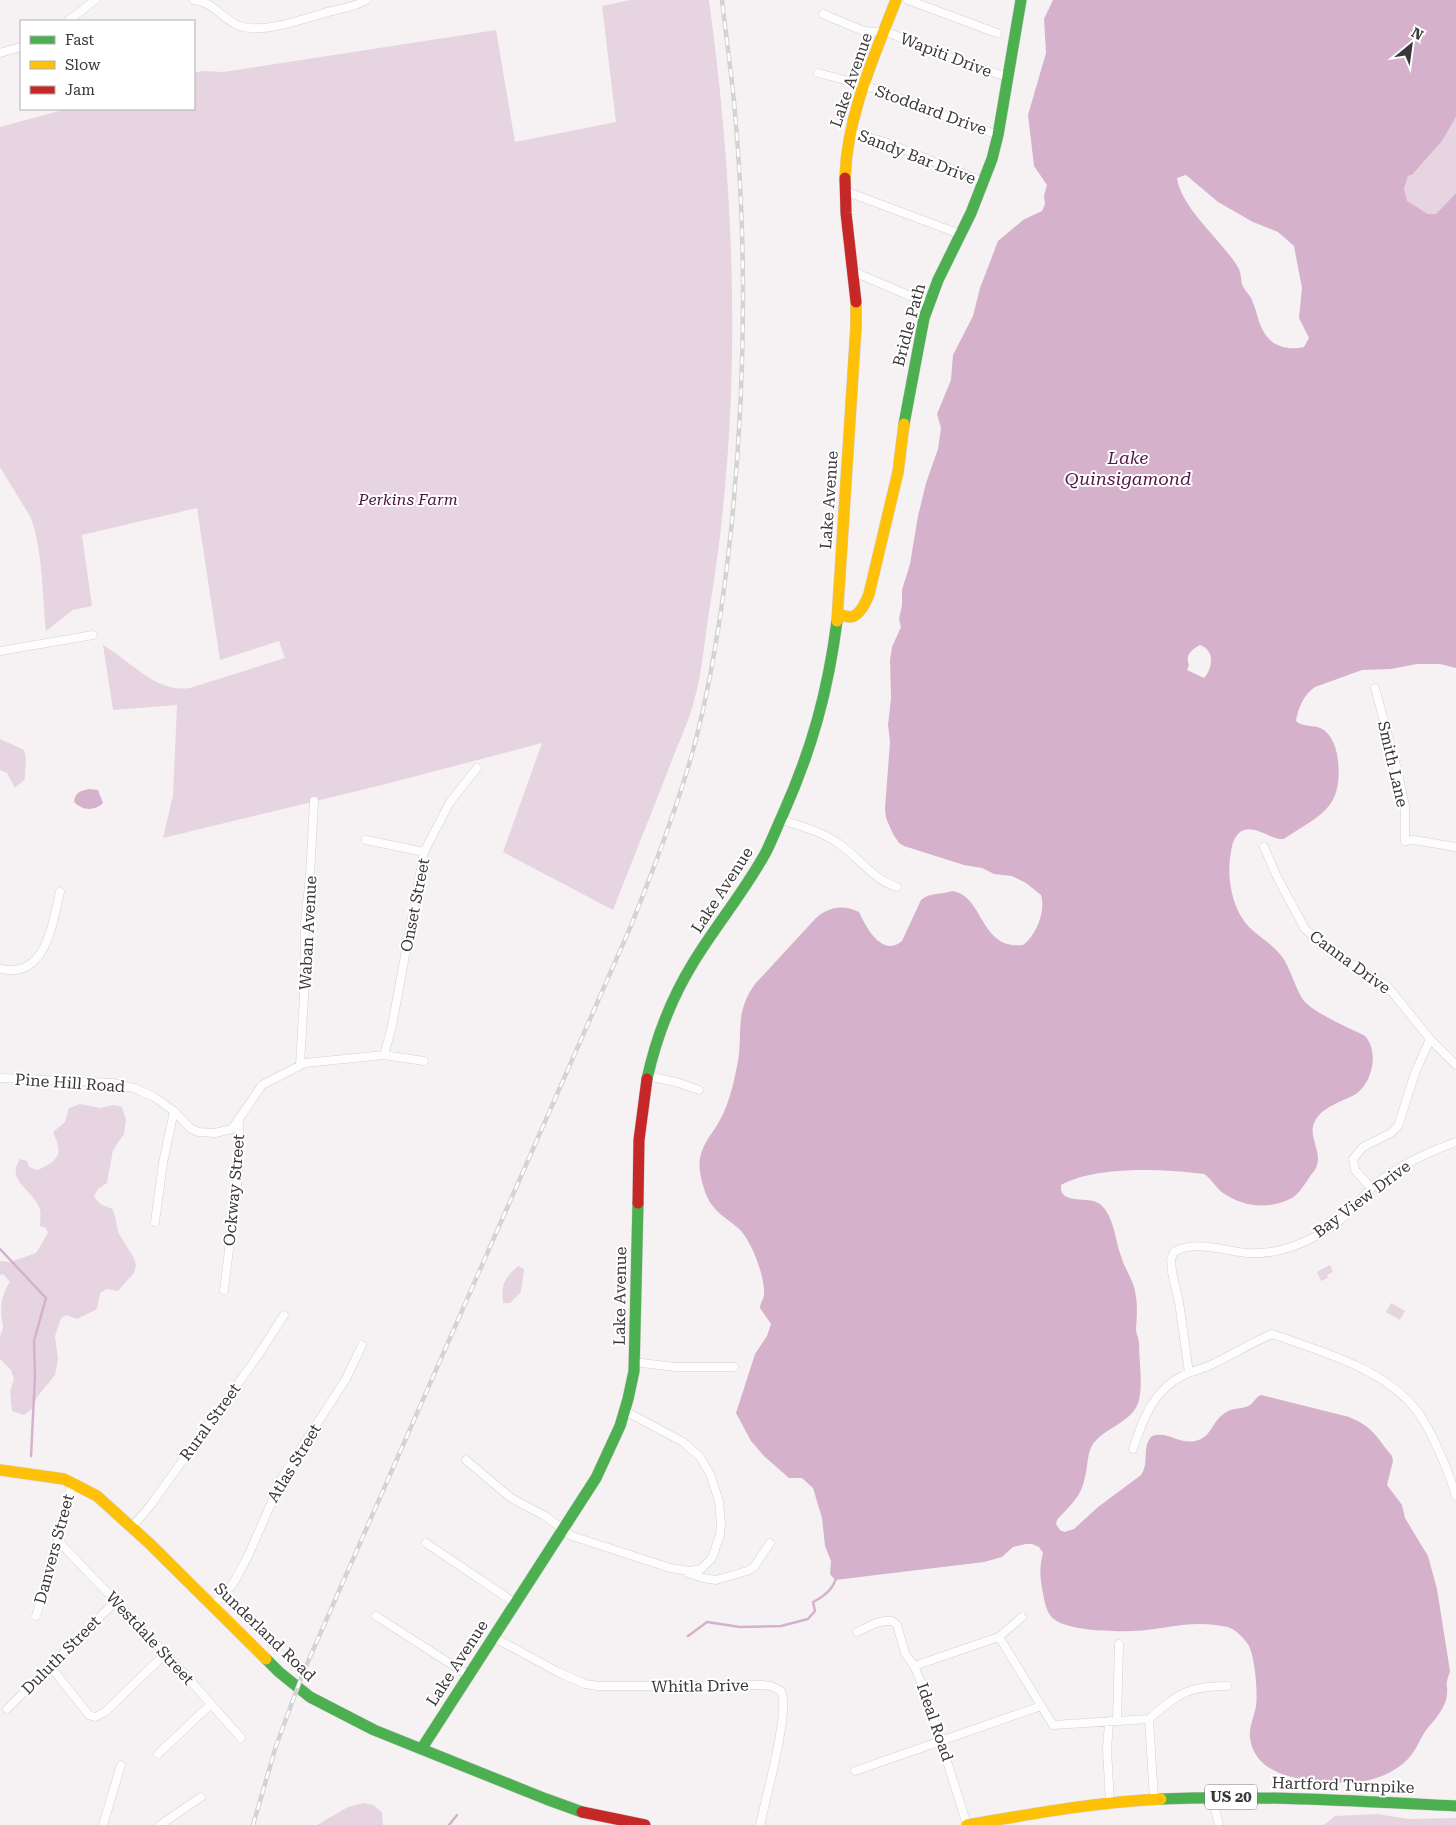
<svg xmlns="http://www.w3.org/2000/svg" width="1456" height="1825" viewBox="0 0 1456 1825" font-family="'Roboto Serif',serif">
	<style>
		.green { fill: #e7d4e1 }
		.water { fill: #d5b1cb; fill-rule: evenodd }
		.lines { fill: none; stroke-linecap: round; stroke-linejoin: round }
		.stream { stroke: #d5b1cb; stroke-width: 2.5 }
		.street-casing { stroke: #d3d0d1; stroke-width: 9 }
		.fast-casing { stroke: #d3d0d1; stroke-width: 12 }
		.slow-casing { stroke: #d3d0d1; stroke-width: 12 }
		.jam-casing { stroke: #d3d0d1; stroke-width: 12 }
		.street { stroke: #fefdfd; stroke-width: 8 }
		.fast { stroke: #4caf50; stroke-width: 11 }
		.slow { stroke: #ffc107; stroke-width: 11 }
		.jam { stroke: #c62828; stroke-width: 11 }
		.rail-casing { stroke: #d4d3d4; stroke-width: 4.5 }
		.rail { stroke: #fff; stroke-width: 2.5; stroke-dasharray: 8; stroke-linecap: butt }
		.labels { text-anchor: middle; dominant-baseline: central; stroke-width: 4; stroke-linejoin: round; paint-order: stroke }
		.shield { fill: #fff; stroke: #757374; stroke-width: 1 }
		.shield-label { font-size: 15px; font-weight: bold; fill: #3a3739 }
		.street-label { font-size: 16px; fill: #3a3739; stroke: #fff }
		.park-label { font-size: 16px; font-style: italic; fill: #4e1442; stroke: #fff }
		.water-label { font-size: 18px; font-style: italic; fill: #531847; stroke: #fff }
	</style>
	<rect width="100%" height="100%" fill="#f6f2f4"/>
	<path class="green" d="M630 0H709C736 198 743 402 711 600 705 633 703 670 694 701 689 722 678 743 671 763 652 812 632 861 613 910L503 852 542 743 386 784 163 838 173 795 177 705 113 710 103 645C131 661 155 693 190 688L285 658 279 641 220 660 197 508 82 535 92 606 73 610 46 631C42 594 43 553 31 518L0 467V127L66 109H194V73L203 71 223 72 496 30 515 142 616 122 602 6Z
		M1456 117V193L1436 214H1428L1406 201 1404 189 1408 176 1412 175 1442 141Z
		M0 739 24 750C28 763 24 767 25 779L15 788 7 773 0 770Z
		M80 1104 100 1108 114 1105 122 1107 126 1120 124 1134 113 1150 107 1183 98 1189 94 1196 100 1204 113 1209 119 1234 134 1258 136 1266 134 1273 118 1291 107 1289 100 1293 97 1309 77 1319 66 1315 61 1318 55 1336 58 1359 55 1375 37 1397 33 1408 24 1415 12 1411 10 1391 14 1379 11 1370 0 1359V1337L3 1327C0 1309 0 1297 10 1282L3 1274 0 1275V1261L10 1262 36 1253 48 1233 46 1228 40 1226C40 1221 41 1215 40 1210 33 1188 5 1182 20 1159L27 1161 29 1167 38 1170C60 1159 63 1155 53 1132L65 1122 69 1108Z
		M1330 1265 1333 1272 1327 1275 1328 1278 1321 1281 1317 1272Z
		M518 1266 524 1269 521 1292 510 1303H503C501 1284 504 1279 518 1266Z
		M1391 1303 1405 1311 1400 1320 1386 1312Z
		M364 1803 373 1805 382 1812 383 1825H317L348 1807Z
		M1377 1814 1409 1819 1456 1818V1825H1324L1335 1816Z"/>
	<path class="water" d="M1053 0H1456V117L1442 141 1412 175 1408 176 1404 189 1407 201 1428 214H1436L1456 193V668L1440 664H1417L1391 669 1362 670 1315 687C1304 694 1298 708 1296 721 1303 728 1316 724 1324 730 1333 737 1337 750 1338 761 1343 810 1319 815 1284 839 1271 840 1257 826 1244 830 1235 833 1232 844 1231 852 1226 877 1232 909 1249 927 1260 938 1274 945 1283 958 1291 970 1297 993 1305 1002 1318 1015 1348 1027 1365 1036 1379 1051 1373 1082 1356 1094 1342 1102 1323 1106 1315 1121 1307 1135 1322 1151 1317 1165 1316 1170 1311 1174 1309 1178 1304 1185 1298 1195 1292 1198 1270 1210 1243 1207 1223 1193 1216 1188 1212 1179 1204 1174 1164 1169 1097 1165 1061 1185 1059 1206 1089 1195 1100 1204 1114 1216 1115 1239 1121 1256 1124 1267 1131 1277 1134 1287 1138 1302 1137 1314 1136 1329 1136 1334 1139 1338 1139 1343 1139 1362 1143 1382 1139 1400 1134 1422 1105 1427 1093 1444 1087 1453 1088 1466 1085 1477 1081 1498 1070 1505 1057 1520L1056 1524 1060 1530 1064 1532 1074 1529 1098 1507 1141 1475C1150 1462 1141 1447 1152 1436 1170 1430 1181 1448 1201 1439 1211 1434 1213 1423 1221 1416 1234 1405 1239 1411 1250 1405 1254 1402 1256 1397 1261 1395L1349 1417C1374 1427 1376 1437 1392 1456L1393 1461 1387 1485 1402 1505 1405 1518 1428 1556 1437 1589 1450 1671C1449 1675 1447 1679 1447 1682 1446 1686 1448 1690 1447 1693 1447 1701 1443 1708 1439 1714 1434 1722 1427 1727 1423 1735 1418 1744 1414 1753 1407 1760 1386 1780 1357 1785 1329 1782 1301 1780 1259 1776 1251 1743 1247 1730 1254 1718 1256 1706 1258 1692 1255 1659 1249 1646 1245 1639 1237 1631 1230 1628 1226 1626 1220 1626 1215 1625 1185 1621 1162 1630 1133 1631 1116 1632 1059 1631 1050 1615 1046 1609 1044 1600 1043 1593 1040 1579 1039 1567 1043 1553L1039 1547 1032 1544H1026L1013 1547 1002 1557 984 1562 835 1580 830 1574 831 1561 825 1546 822 1518 813 1488 802 1478H789L764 1456 751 1441 736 1413 755 1354 767 1336 771 1324 760 1308C760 1303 764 1299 764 1294 765 1276 751 1239 738 1228 723 1215 713 1212 705 1192 702 1182 698 1169 700 1158 704 1140 713 1134 721 1118 728 1105 733 1086 736 1071 745 1037 732 1016 755 984L815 919C828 907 842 904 859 912 866 927 882 958 902 941L921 900C930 892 941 895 952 891 984 895 979 950 1023 945 1036 935 1046 912 1041 895L1026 883 1012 876 994 874 982 868 964 865 904 846 899 843 893 834 886 818 885 808 890 742 888 725 891 698 890 660 892 647 901 627 899 619 902 605V590L910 564 918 516 926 483 938 449 941 428 937 414 951 380 953 355 973 316 980 288 998 241 1023 220 1042 211 1045 204 1044 196 1047 185 1034 166 1028 115 1046 53 1044 19ZM1186 175 1218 202 1253 222 1278 232 1294 246 1302 288 1299 318 1309 338 1304 347C1293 350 1277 348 1269 339 1258 327 1258 314 1252 300 1250 295 1244 290 1242 284 1241 279 1241 274 1239 269 1223 241 1182 210 1177 178ZM1200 645C1215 650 1213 668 1204 678L1187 670 1189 665C1185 655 1191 650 1200 645Z
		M89 789 98 790 103 803C94 812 82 810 74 802 75 792 81 791 89 789Z"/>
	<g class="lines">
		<path class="stream" d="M0 1249 46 1298 34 1341 35 1376 31 1456
			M688 1636 707 1622 740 1627 781 1626 808 1619 815 1611 813 1602C823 1597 833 1590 836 1578
			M449 1825 457 1815"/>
		<defs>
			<path id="street" d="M194 0C213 2 221 17 237 25 262 36 307 17 332 11 344 8 355 7 366 0
				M908 0 997 33
				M823 14 861 30 872 32 885 31 941 55 1007 77
				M68 21 95 0
				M0 53 21 47
				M818 73 864 85 998 135
				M850 132 885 142 984 182
				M845 191 960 234
				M854 272 929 304
				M0 651 93 635
				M1375 688 1398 773 1405 807V841L1414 840 1456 847
				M782 820C803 827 824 832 842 846 861 860 874 880 897 887
				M366 840 424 852
				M1264 847 1277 877 1305 929 1328 949 1388 987 1430 1039 1456 1065
				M0 969C46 979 52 925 60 892
				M384 1055 392 1026 424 852 450 802 477 768
				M300 1065 304 997 305 923 310 876 314 801
				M647 1076 676 1082 699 1090
				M0 1078 113 1083 134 1088 154 1097 174 1111 190 1128 198 1132 215 1133 232 1129 262 1085 305 1063 384 1055 424 1061
				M1371 1188 1355 1170 1353 1159 1363 1147 1391 1133 1398 1126 1415 1073 1430 1039
				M155 1222 163 1163 174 1111
				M224 1290 238 1177 239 1121
				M634 1362 675 1367H734
				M1189 1373 1179 1302 1172 1272 1171 1259 1174 1252C1196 1239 1226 1252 1249 1253 1263 1254 1280 1251 1294 1246 1310 1240 1327 1231 1340 1220 1354 1208 1364 1194 1378 1182 1402 1164 1428 1152 1456 1142
				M1133 1449C1143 1419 1153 1390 1184 1375 1195 1370 1206 1368 1217 1362 1235 1353 1253 1342 1272 1334 1320 1351 1379 1367 1413 1406 1429 1424 1449 1472 1456 1496
				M466 1460 511 1498 545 1516 572 1536 670 1568 690 1571 701 1569 712 1558 720 1535 721 1524 719 1501 710 1474 700 1457 683 1442 625 1411
				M132 1527 150 1506 257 1357 284 1315
				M59 1539 62 1545 180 1669 241 1738
				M426 1543 515 1603
				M688 1573 703 1578 716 1580 747 1571 754 1567 770 1543
				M213 1605 233 1584 248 1556 283 1476 346 1379 362 1345
				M36 1616 53 1561 72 1482
				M376 1616 468 1675
				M857 1632 876 1623 885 1621H892L897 1625 905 1653 914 1666 925 1691 967 1825
				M493 1637 558 1672 585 1684 598 1686H663L761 1685 771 1686 781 1691C791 1708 765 1801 760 1825
				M999 1637 1053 1725 1149 1719
				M50 1666 89 1715 95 1717 105 1712 165 1654
				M914 1666 999 1637 1022 1617
				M7 1709 116 1601
				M1149 1719C1178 1694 1187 1686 1227 1686
				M1149 1719 1154 1799
				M1109 1721 1107 1750 1110 1802
				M1117 1721 1119 1644
				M158 1754 211 1704
				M855 1771 1041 1706
				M1212 1797 1219 1825
				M103 1825 121 1765
				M160 1825 201 1797"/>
			<path id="fast" d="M904 424 924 318 938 280 971 213 992 159 998 135 1021 0
				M647 1079C656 1038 671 999 693 963 716 925 745 891 766 852 772 840 777 827 783 814 812 749 828 691 837 621
				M266 1659 279 1672 310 1697 374 1730 546 1799 582 1812
				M422 1748 596 1478 620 1426 628 1399 634 1371 638 1203
				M1161 1799C1260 1795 1358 1801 1456 1806"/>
			<path id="slow" d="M845 178C847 115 874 57 896 0
				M838 614C841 615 847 617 851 617 860 615 866 602 869 594L898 472 904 424
				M837 621 856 327V302
				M0 1470 64 1479 97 1496 149 1543 266 1659
				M967 1825C1032 1814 1096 1802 1161 1799"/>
			<path id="jam" d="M845 178 846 213 856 302
				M638 1203 639 1140 647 1079
				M582 1812 645 1825"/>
		</defs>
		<use href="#street" class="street-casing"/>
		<use href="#fast" class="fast-casing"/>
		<use href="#slow" class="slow-casing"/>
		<use href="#jam" class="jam-casing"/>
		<use href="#street" class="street"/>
		<use href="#fast" class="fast"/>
		<use href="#slow" class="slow"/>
		<use href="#jam" class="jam"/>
		<defs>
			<path id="rail" d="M253 1825 276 1746 303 1673 630 928C653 871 675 814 692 754 713 678 724 599 732 521 745 386 747 248 735 113 732 75 726 38 722 0"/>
		</defs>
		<use href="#rail" class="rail-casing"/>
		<use href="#rail" class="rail"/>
	</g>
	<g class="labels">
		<rect class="shield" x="1205" y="1784.5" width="52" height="25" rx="4"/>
		<g class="shield-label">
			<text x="1231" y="1797">US 20</text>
		</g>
		<g class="street-label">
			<text transform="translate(946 55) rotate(21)">Wapiti Drive</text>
			<text transform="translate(851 80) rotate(-71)">Lake Avenue</text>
			<text transform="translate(931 110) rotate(20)">Stoddard Drive</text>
			<text transform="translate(917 157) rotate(21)">Sandy Bar Drive</text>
			<text transform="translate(909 325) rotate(-75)">Bridle Path</text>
			<text transform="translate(829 500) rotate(-86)">Lake Avenue</text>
			<text transform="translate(1393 764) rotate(77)">Smith Lane</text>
			<text transform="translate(722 890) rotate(-57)">Lake Avenue</text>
			<text transform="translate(415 905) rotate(-79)">Onset Street</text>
			<text transform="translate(308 933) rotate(-87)">Waban Avenue</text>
			<text transform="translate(1350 962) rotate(36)">Canna Drive</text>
			<text transform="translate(70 1083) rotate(4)">Pine Hill Road</text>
			<text transform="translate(234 1190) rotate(-85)">Ockway Street</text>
			<text transform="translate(1362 1199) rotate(-37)">Bay View Drive</text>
			<text transform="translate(620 1296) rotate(-89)">Lake Avenue</text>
			<text transform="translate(210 1422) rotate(-54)">Rural Street</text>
			<text transform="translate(294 1463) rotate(-59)">Atlas Street</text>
			<text transform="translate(54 1549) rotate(-75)">Danvers Street</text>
			<text transform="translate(265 1632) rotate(44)">Sunderland Road</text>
			<text transform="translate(150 1638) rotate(47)">Westdale Street</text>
			<text transform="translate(61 1655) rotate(-45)">Duluth Street</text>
			<text transform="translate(457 1663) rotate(-57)">Lake Avenue</text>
			<text transform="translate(700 1686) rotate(-1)">Whitla Drive</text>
			<text transform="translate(935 1722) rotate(71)">Ideal Road</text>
			<text transform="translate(1343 1785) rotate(2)">Hartford Turnpike</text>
		</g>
		<g class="park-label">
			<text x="408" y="499">Perkins Farm</text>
		</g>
		<g class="water-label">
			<text x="1128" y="457">Lake<tspan x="1128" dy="21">Quinsigamond</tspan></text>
		</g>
	</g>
	<rect x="20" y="20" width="175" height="90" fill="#ffffff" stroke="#b0afb0"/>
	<rect x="30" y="36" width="25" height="8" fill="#4caf50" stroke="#b0afb0"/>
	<text x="65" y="45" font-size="15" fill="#3a3739">Fast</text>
	<rect x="30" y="61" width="25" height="8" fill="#ffc107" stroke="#b0afb0"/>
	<text x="65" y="70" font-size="15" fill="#3a3739">Slow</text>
	<rect x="30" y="86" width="25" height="8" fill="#c62828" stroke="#b0afb0"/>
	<text x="65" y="95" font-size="15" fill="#3a3739">Jam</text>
	<g transform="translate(1411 45) rotate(29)" stroke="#ffffff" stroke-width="4" paint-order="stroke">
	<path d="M0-4L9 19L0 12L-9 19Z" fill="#3a3739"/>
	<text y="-8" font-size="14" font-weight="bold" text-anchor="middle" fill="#3a3739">N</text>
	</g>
</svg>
